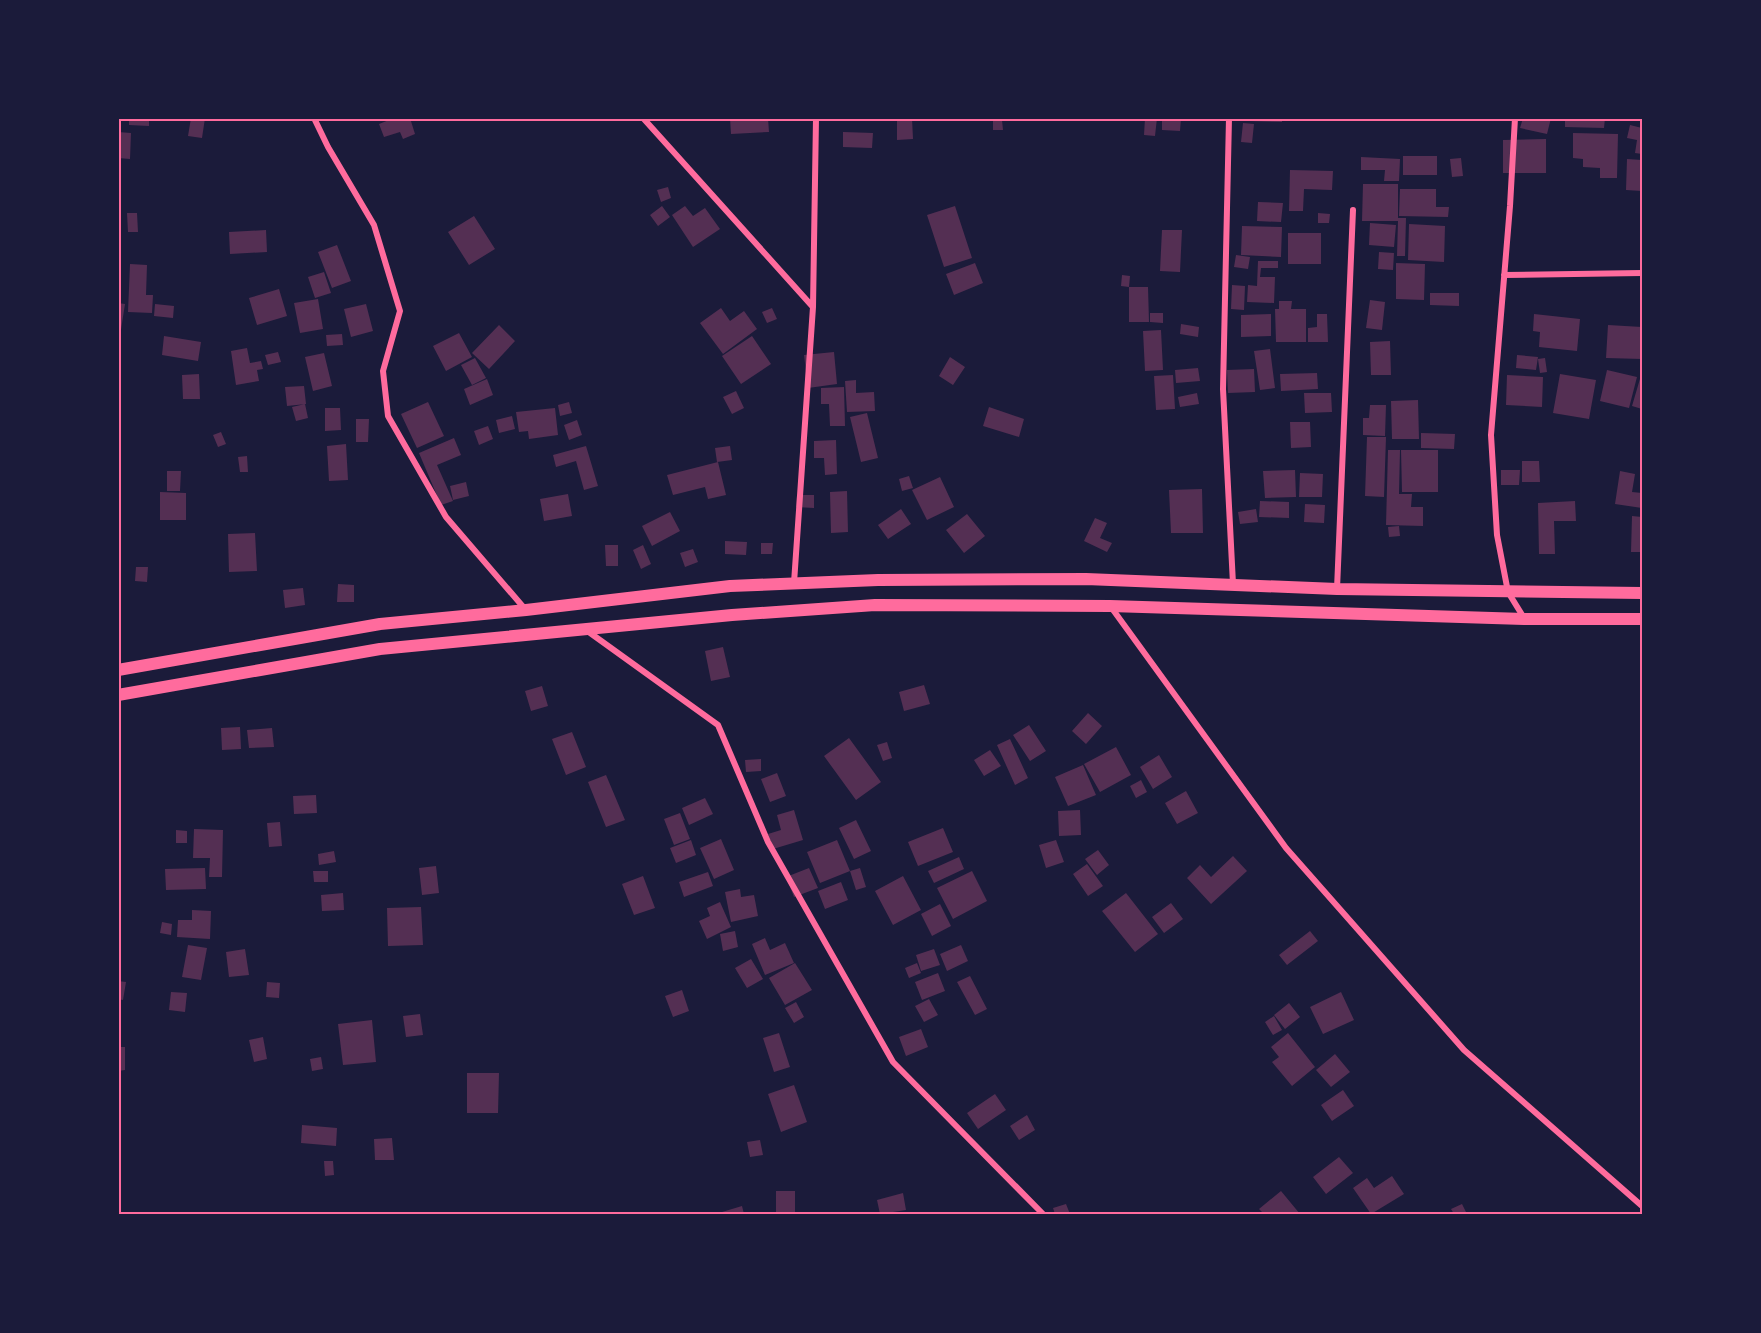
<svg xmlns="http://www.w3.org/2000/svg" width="1761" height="1333" viewBox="0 0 1761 1333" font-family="'Work Sans',sans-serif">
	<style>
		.building { fill: #542f53 }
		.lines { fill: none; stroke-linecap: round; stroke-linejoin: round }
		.minor { stroke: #ff6b9d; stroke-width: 6 }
		.secondary { stroke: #ff6b9d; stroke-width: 12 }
		.neatline { fill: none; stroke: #ff6b9d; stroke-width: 2 }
	</style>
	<rect width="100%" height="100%" fill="#1b1b3a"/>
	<path class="building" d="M129 118H149V126L129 125Z
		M191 118H205L202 138 188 136Z
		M394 118H410L415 134 403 139 400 132 384 137 379 124Z
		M730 118H768L769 132 731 134Z
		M897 118H912L913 139 897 140Z
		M1145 118H1157L1155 136 1144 135Z
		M1162 118H1181L1180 131 1162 130Z
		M1249 118H1282V122L1249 121Z
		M1523 118H1551L1547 134 1520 128Z
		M1565 118H1605L1604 128 1565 127Z
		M1002 120 1003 130H993V121Z
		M1243 123 1254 124 1252 143 1241 142Z
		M1630 125 1642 128V154L1635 153 1637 140 1627 138Z
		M118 132 131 133 130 159 118 158Z
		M843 132 873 133 872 148 843 147Z
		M1573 133 1618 134 1617 178H1600V168L1583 167V159L1573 158Z
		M1546 139V173H1503V140Z
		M1403 156H1437V175H1403Z
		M1361 157 1400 159 1399 181H1384L1385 170H1361Z
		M1461 158 1463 176 1452 177 1450 159Z
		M1627 159 1642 160V191L1626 190Z
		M1290 170 1333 171 1332 190 1304 189 1303 211H1289Z
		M1363 184H1398V218H1406L1405 256H1397L1398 221H1362Z
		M668 187 671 198 661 202 657 190Z
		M1400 189H1436V207H1449L1448 217 1399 216Z
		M1258 202 1283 203 1281 222 1257 221Z
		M662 206 670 217 658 226 650 215Z
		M685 206 693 216 705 208 720 229 693 247 672 215Z
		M955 206 972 258 944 267 927 215Z
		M127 213H137L138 232H128Z
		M1318 213 1330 214 1329 223H1318Z
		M474 216 495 249 469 265 448 232Z
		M1370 223 1396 225 1394 247 1369 245Z
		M1409 224 1445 226 1444 262 1408 260Z
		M1242 226 1282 227 1281 257 1241 255Z
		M266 230 267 252 230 254 229 232Z
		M1162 230H1182L1180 272 1160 271Z
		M1288 233H1321V264H1288Z
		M337 245 351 281 332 288 318 252Z
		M1379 252 1394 253 1393 270 1378 269Z
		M1236 255 1250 257 1248 269 1234 267Z
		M1258 261H1278V268H1261L1260 277H1275L1274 303 1247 302 1248 285 1257 286Z
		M975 263 983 283 954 295 946 274Z
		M1396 263 1425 264 1424 300 1396 299Z
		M130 264 147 265 146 295H153L152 313 128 312Z
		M324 272 331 293 315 298 308 277Z
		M1122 275 1130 276 1129 287H1148L1149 322H1129V287L1121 286Z
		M1232 285 1245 286 1244 310 1231 309Z
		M279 289 287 316 257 325 249 298Z
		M1430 293H1459V306L1430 305Z
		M318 299 323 329 300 333 294 303Z
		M1370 300 1385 302 1382 330 1366 328Z
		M1279 301H1292L1291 309H1306V342H1276L1275 309H1279Z
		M118 303 125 304 120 336H118Z
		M155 304 174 306 173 318 154 316Z
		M366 304 373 331 351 337 344 309Z
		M721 308 730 321 744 311 757 329 723 354 700 323Z
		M772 308 777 319 767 323 762 312Z
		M1150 313H1163V323L1150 322Z
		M1271 314V336L1241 337V315Z
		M1317 314H1327L1328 342H1308V328L1317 327Z
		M1534 314 1580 319 1577 351 1539 347 1540 332 1533 331Z
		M1181 324 1199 327 1198 337 1180 334Z
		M499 325 515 341 489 369 472 353Z
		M1608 325 1642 327V359L1606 358Z
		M1161 330 1163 370 1145 371 1143 331Z
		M459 333 472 357 446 371 433 346Z
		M342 334 343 345 327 346 326 335Z
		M164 336 201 342 198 361 162 355Z
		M752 336 771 364 741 384 722 356Z
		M1390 341 1391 375H1371L1370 342Z
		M247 348 250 363 261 361 263 369 257 370 259 381 236 385 231 351Z
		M1270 349 1275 388 1260 390 1254 351Z
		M278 352 281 362 268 365 265 355Z
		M834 352 837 384 808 388 804 355Z
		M324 353 332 386 313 391 305 357Z
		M1517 355 1538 357 1536 370 1516 368Z
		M950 357 965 367 953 385 939 376Z
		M475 358 486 378 472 385 461 365Z
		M1545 358 1547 372 1540 373 1538 359Z
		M1198 368 1200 381 1176 383 1175 370Z
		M1254 369 1255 392 1228 393 1227 370Z
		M1607 370 1637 377 1629 408 1600 401Z
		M1642 372V409L1632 406Z
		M1317 373 1318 389 1281 391 1280 374Z
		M199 374 200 399H183L182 375Z
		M1560 374 1596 380 1589 419 1553 413Z
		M1173 375 1175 409 1156 410 1154 376Z
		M1507 375 1543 377 1542 407 1506 405Z
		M487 379 493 395 470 405 464 389Z
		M856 380V393L874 392 875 411 847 412 845 381Z
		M304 386 306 404 287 406 285 387Z
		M844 387 845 426H830L829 404H821V388Z
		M736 391 744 408 732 414 723 397Z
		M1197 393 1199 404 1180 407 1178 397Z
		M1304 393H1331L1332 412 1305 413Z
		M1418 400 1419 439H1392L1391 401Z
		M428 402 444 436 417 448 401 414Z
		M569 402 572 413 560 416 558 405Z
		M305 404 308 418 296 421 292 407Z
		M1370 405H1386L1385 436 1363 435V418H1369Z
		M989 407 1024 419 1019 437 983 426Z
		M325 408H340L341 430 325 431Z
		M555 408 558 435 529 439 528 431 519 432 516 412Z
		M867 413 878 458 861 462 850 417Z
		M512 416 515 429 499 433 496 420Z
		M356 419H369L368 442H356Z
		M577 420 582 435 569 440 564 425Z
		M1290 422H1310L1311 447 1291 448Z
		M488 426 493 439 479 445 474 431Z
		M221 432 226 444 218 447 213 435Z
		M1421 433 1455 434 1454 449 1421 448Z
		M1367 437H1386L1384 497 1365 496Z
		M454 438 461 455 437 465 453 501 441 505 419 453Z
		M836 440 837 474 825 475 824 458H814V441Z
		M346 444 348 480 329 481 327 446Z
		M586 446 598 486 584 490 576 461 556 467 553 455Z
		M730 446 732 460 717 462 715 448Z
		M1388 450H1400L1399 494H1412L1411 507H1423V526L1386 525Z
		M1401 450H1438V492H1402Z
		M247 456 248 472H240L238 457Z
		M1522 461H1539L1540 482H1522Z
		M718 462 726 495 708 499 705 487 673 495 667 475Z
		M1295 470 1296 497 1265 498 1263 471Z
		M1501 470H1520L1519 485H1501Z
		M167 471H181L180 491H167Z
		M1620 471 1635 474 1632 492 1642 493V508L1615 504Z
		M1300 473 1323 474 1322 497H1299Z
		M909 476 913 488 902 491 899 479Z
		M940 477 954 507 927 520 912 490Z
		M466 482 469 496 453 500 450 486Z
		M1202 489 1203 533H1171L1169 490Z
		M847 491 848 532 831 533 830 492Z
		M160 492 186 493V520H160Z
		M568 494 572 516 544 521 540 499Z
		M797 495H814V508L796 507Z
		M1260 501 1289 502V518L1259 517Z
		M1575 501 1576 521H1554L1555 554H1539L1538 503Z
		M1305 504 1325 505 1324 523 1304 522Z
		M901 509 911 524 888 539 878 525Z
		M1256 509 1258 522 1240 524 1238 512Z
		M670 512 680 531 652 546 642 526Z
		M967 514 985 536 964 553 946 530Z
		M1632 516 1642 517V552H1631Z
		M1095 518 1107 523 1100 538 1112 543 1107 552 1084 541Z
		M1399 526 1400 536 1389 537 1388 527Z
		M255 533 257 571 229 572 228 534Z
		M725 541 747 542 746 555 725 554Z
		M761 543H773L772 554H761Z
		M605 545H618V566H606Z
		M643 545 651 564 641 569 633 550Z
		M693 549 698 562 685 567 680 553Z
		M136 567H148L147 582 135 581Z
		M338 584 354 585V602H337Z
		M303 588 305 605 285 608 283 590Z
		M723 647 730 677 711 681 705 651Z
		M924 685 930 704 904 711 899 692Z
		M542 686 548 706 531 711 525 691Z
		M1088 713 1102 726 1086 744 1072 731Z
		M1029 725 1046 751 1030 761 1013 735Z
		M240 727 241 749 222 750 221 728Z
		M272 728 274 747 249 748 247 730Z
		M572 732 586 767 566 775 552 739Z
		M849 738 881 782 856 800 824 756Z
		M1010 739 1028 778 1015 785 997 745Z
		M887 742 892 758 883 761 877 745Z
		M1116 747 1131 775 1100 792 1084 764Z
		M990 750 1001 766 984 776 974 760Z
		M1159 755 1172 777 1153 789 1140 767Z
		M761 759V771L746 772 745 760Z
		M1083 765 1096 795 1068 806 1055 777Z
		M777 773 786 796 770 802 761 779Z
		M606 775 625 820 606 827 588 782Z
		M1141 780 1147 792 1136 798 1130 786Z
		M1186 791 1198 813 1177 824 1165 803Z
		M316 795 317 813 294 814 293 796Z
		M705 798 713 814 689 825 682 808Z
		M794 810 803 840 773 849 768 834 781 830 777 815Z
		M1080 810 1081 835 1059 836 1058 811Z
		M680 813 690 839 674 845 664 819Z
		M856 820 871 851 854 859 839 828Z
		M280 822 282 846 269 847 267 823Z
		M943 828 953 852 918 866 908 842Z
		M194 829 223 830 222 877H209L210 858H193Z
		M176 830 187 831V843H176Z
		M721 839 734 870 714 879 700 848Z
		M691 840 696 855 676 863 670 848Z
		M837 840 850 871 820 883 807 852Z
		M1056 840 1064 862 1046 868 1039 845Z
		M1098 850 1109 865 1097 875 1085 859Z
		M334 851 336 862 319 865 318 854Z
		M1233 856 1247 871 1211 904 1187 878 1200 865 1211 877Z
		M959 857 964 869 934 883 928 871Z
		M1087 864 1103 886 1088 896 1073 874Z
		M436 866 439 893 422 895 419 868Z
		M205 868 206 889 166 890 165 869Z
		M809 868 818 888 794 897 786 877Z
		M860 868 866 887 856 890 850 871Z
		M313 871H328V882H314Z
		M972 871 987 901 953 919 937 888Z
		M708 872 713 886 684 897 679 882Z
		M643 876 655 908 634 915 622 884Z
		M903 876 921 910 893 925 875 891Z
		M841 882 848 900 825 909 818 891Z
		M740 889 741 897 754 895 758 916 731 922 725 892Z
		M343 893 344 910 322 911 321 895Z
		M1126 893 1158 934 1135 952 1102 911Z
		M720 902 731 927 707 939 699 921 710 916 707 908Z
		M1171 903 1183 919 1164 933 1152 917Z
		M940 904 951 926 932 936 921 914Z
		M421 907 423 945 388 946 387 908Z
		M192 910 211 911 210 939 177 937 178 920H192Z
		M162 922 172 924 171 935 160 933Z
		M735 931 738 947 723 951 720 934Z
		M1310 931 1318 941 1287 965 1279 955Z
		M765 938 770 950 785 943 794 963 765 975 752 944Z
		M188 945 207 948 201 980 182 977Z
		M961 945 968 961 947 971 940 954Z
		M245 949 249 975 229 977 226 952Z
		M934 949 940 965 921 971 916 955Z
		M751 959 763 979 747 988 735 968Z
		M795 963 812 990 785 1005 769 978Z
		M917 963 921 973 909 978 905 968Z
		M938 973 945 991 922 1000 915 982Z
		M970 976 987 1009 975 1015 957 982Z
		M118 981 126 982 123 1000 118 999Z
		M267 982 280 983 279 998 266 997Z
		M682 990 689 1011 673 1017 665 996Z
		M171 992 187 993 185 1012 169 1010Z
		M1341 992 1354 1020 1323 1034 1310 1007Z
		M929 999 938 1015 924 1022 915 1006Z
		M796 1002 804 1017 794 1023 785 1008Z
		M1289 1003 1300 1017 1285 1029 1274 1015Z
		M420 1014 423 1035 406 1037 403 1016Z
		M1274 1016 1282 1030 1273 1035 1265 1022Z
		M372 1020 376 1062 343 1065 338 1024Z
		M921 1029 928 1047 906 1056 899 1037Z
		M779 1033 790 1067 774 1072 763 1038Z
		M1288 1033 1315 1067 1292 1086 1272 1062 1279 1057 1271 1047Z
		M263 1037 267 1059 254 1062 249 1040Z
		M118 1047H125V1070L118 1071Z
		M1335 1054 1350 1072 1331 1087 1316 1070Z
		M321 1057 323 1069 312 1071 310 1059Z
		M467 1073H499L498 1113H467Z
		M794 1085 807 1122 781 1132 768 1094Z
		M1343 1090 1354 1106 1332 1121 1321 1105Z
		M995 1094 1006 1110 978 1129 967 1113Z
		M1027 1115 1035 1130 1019 1140 1010 1126Z
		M302 1125 337 1128 336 1146 301 1143Z
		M392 1138 394 1160H375L374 1139Z
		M760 1140 763 1155 750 1157 747 1142Z
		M1339 1157 1353 1173 1326 1194 1313 1177Z
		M324 1161H333L334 1175 325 1176Z
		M1392 1176 1404 1194 1371 1214 1353 1188 1367 1178 1374 1188Z
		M776 1191H795V1214H776Z
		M1281 1191 1300 1214H1264L1259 1209Z
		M903 1193 906 1210 880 1214 877 1200Z
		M1066 1204 1070 1214H1055L1053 1208Z
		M1462 1204 1467 1214H1454L1451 1209Z
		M742 1206 744 1214H722V1212Z"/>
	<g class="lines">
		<path class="minor" d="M314 118 328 147 374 225 400 311 383 371 388 416 446 517 525 609
			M643 118 812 306
			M1229 118 1223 389 1233 584
			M1515 118 1510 206 1491 435 1497 535 1508 592 1524 618
			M1504 275 1642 273
			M794 583 813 307 816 118
			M1337 589 1353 210
			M1111 607 1286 848 1464 1050 1642 1206
			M586 630 718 725 768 842 893 1062 1043 1214"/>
		<path class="secondary" d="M118 670 380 624 526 610 730 586 878 580 1086 579 1337 589 1642 593
			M118 695 380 649 732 615 875 605 1110 606 1524 619H1642"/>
	</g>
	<rect width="1761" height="1333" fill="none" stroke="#1b1b3a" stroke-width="240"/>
	<rect x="120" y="120" width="1521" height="1093" class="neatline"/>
</svg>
